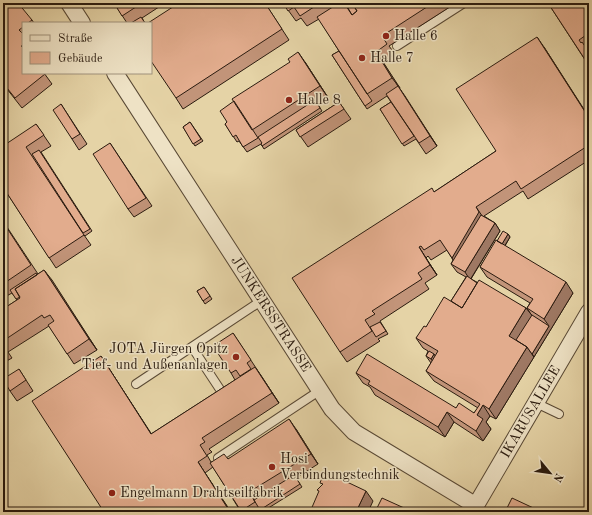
<svg xmlns="http://www.w3.org/2000/svg" width="592" height="515" viewBox="0 0 592 515" font-family="'Old Standard TT',serif">
	<style>
		.lines { fill: none; stroke-linecap: round; stroke-linejoin: round }
		.lane-casing { stroke: #594935; stroke-width: 10 }
		.street-casing { stroke: #594935; stroke-width: 18 }
		.lane { stroke: #eee2c5; stroke-width: 8 }
		.street { stroke: #eee2c5; stroke-width: 16 }
		.wall { fill: #c29479; stroke: #2a1b0f }
		.shaded-wall { fill: #9e7863; stroke: #2a1b0f }
		.building { fill: #e2ac8d; stroke: #2a1b0f }
		.poi-dot { fill: #8f2418; stroke: #eee2c5; stroke-width: 1.5 }
		.labels { text-anchor: middle; dominant-baseline: central; stroke-width: 3; stroke-linejoin: round; paint-order: stroke }
		.poi-label { font-size: 14px; fill: #2a1b0f; stroke: #eee2c5; text-anchor: start }
		.street-label { font-size: 14px; fill: #2a1b0f; stroke: #eee2c5 }
	</style>
	<rect width="100%" height="100%" fill="#e5d3a6"/>
	<filter id="stains"><feTurbulence type="fractalNoise" baseFrequency=".005" numOctaves="4"/><feColorMatrix values="0 0 0 0 .2 0 0 0 0 .09 0 0 0 0 .02 0 0 0 .5 -.17"/></filter>
	<radialGradient id="worn" r=".72"><stop offset=".6" stop-color="#630" stop-opacity="0"/><stop offset="1" stop-color="#630" stop-opacity=".3"/></radialGradient>
	<g class="lines">
		<defs>
			<path id="lane" d="M397 46 464 3
				M192 347 223 394
				M136 384 261 301
				M536 403 559 414
				M218 458 319 391"/>
			<g id="street">
				<path d="M69 3 82 23"/>
				<path id="s1" d="M115 73 332 409 354 432 475 505"/>
				<path id="s2" d="M472 512 589 312"/>
			</g>
		</defs>
		<use href="#lane" class="lane-casing"/>
		<use href="#street" class="street-casing"/>
		<use href="#lane" class="lane"/>
		<use href="#street" class="street"/>
	</g>
	<path class="wall" d="M3 3 32 20 34 23H23V73H44L52 84 22 108 3 84Z
		M114 3H165L142 18 145 23H127Z
		M265 3 289 40 183 109 176 98Z
		M283 3H344L348 8 353 5 352 3H456L389 46 395 54 383 62 399 88 437 146 426 154 416 139 404 146 380 109 391 102 387 96 367 109 332 55 339 51 319 19 307 26 301 18 296 21Z
		M548 3 589 7V66Z
		M544 47 589 117V160L528 199 523 191 484 216 495 223 500 231 471 279 526 308 532 316 527 308 530 303 487 277 480 267 497 241 508 234 510 237 505 246 573 293 496 419 490 416 486 422 491 429 483 441 454 422 445 437 375 395 370 387 363 383 356 373 456 408 474 413 478 408 434 381 426 371 431 363 426 356 428 351 423 348 416 338 426 327 451 301 466 277 457 272 451 264 453 260 447 250 431 260 428 256 426 258 437 275 425 283 429 289 380 321 388 334 378 339 380 341 347 362 340 352 434 192 496 151Z
		M305 62 327 96 317 103 322 111 264 149 261 144 247 152 239 141 237 142 225 124Z
		M339 102 351 119 308 147 296 130Z
		M61 104 87 144 79 150 72 139Z
		M190 122 203 141 195 146 183 127Z
		M36 124 51 146 41 152 92 231 85 236 84 235 91 245 56 268 3 187Z
		M110 143 152 206 134 217 128 209Z
		M3 221 38 274 44 270 97 350 74 364 49 326 8 352 12 358 3 363V309L17 300 12 293 3 298Z
		M204 287 212 299 205 304 197 291Z
		M233 333 279 403 209 449 212 452 207 455 211 462 228 459 296 429 318 464 296 478 302 487 262 512H241L213 467 205 473 231 512H104L108 367 151 434 235 380 231 373Z
		M19 369 33 391 17 401 10 391Z"/>
	<path class="shaded-wall" d="M537 37 544 47 589 118Z
		M298 52 305 62 327 96 320 86Z
		M376 52 383 62 400 88 392 78Z
		M398 86 405 96 437 146 430 136Z
		M476 207 487 223 459 268 452 258Z
		M495 223 500 231 470 280 465 272Z
		M508 234 510 237 504 247 502 244Z
		M419 247 426 258 437 275 430 265Z
		M44 270 52 280 97 350 89 339Z
		M566 282 573 293 534 357 532 354 549 326 544 319Z
		M526 308 534 318 517 345 509 336Z
		M527 347 534 357 496 419 489 409Z
		M434 354 441 364 438 369 431 359Z
		M101 356 108 367 158 444 151 434Z
		M255 367 262 377 279 403 272 393Z
		M483 405 490 416 486 422 491 429 483 441 476 431 477 415Z
		M447 412 454 422 445 437 438 427Z
		M289 419 296 429 318 464 311 454Z
		M198 462 205 473 231 512H230Z
		M366 491 373 501 368 512H356Z"/>
	<path class="building" d="M3 3H18L32 20 28 23H23V27L19 30 23 34V45L21 46 23 48V73H44L45 74 15 98 3 83Z
		M114 3H142L122 16Z
		M179 3H265L282 29 176 98 151 61V23H148Z
		M283 3H320L300 16 294 7 288 11Z
		M339 3H344L352 15 357 11 352 3H433L382 36 387 44 376 52 392 78 367 94 317 17Z
		M548 3H586L589 8V33L579 40 581 43 582 42 589 52V59L586 61Z
		M353 5 357 11 352 15 348 8Z
		M141 17 145 23H131Z
		M537 37 589 118V145L521 189 516 181 476 207 479 212 452 258 440 240 424 250 421 246 419 247 430 265 418 273 422 279 372 311 375 314 365 320 372 331 340 352 292 278 432 188 434 192 496 151 456 89Z
		M589 44V52L585 46Z
		M339 51 372 101 365 106 332 55Z
		M298 52 320 86 252 130 232 99 290 62 288 59Z
		M398 86 430 136 419 143 386 94Z
		M315 100 320 108 262 146 261 144 262 143 258 137Z
		M234 101 258 138 243 147 236 135 233 137 225 124 227 122 220 111Z
		M339 102 344 109 300 137 296 130Z
		M391 102 414 136 402 144 380 109Z
		M61 104 80 134 72 139 53 110Z
		M190 122 201 139 193 144 183 127Z
		M36 124 44 135 26 147 84 235 49 258 3 187V146Z
		M110 143 146 198 128 209 93 154Z
		M39 150 90 229 83 233 32 154Z
		M481 215 495 223 465 272 451 264Z
		M3 222 31 265 3 284Z
		M503 231 508 234 502 244 497 241Z
		M496 240 566 282 544 319 527 308 533 299 480 267Z
		M44 270 89 339 67 354 48 325 54 321 50 315 44 318 42 315 3 341V309L20 298 15 289Z
		M36 273 37 275 15 289 20 297 16 299 10 290Z
		M467 276 477 283 462 308 451 301Z
		M479 280 526 308 509 336 527 347 489 409 483 405 477 415 483 419 476 431 447 412 438 427 368 384 370 381 356 373 367 354 456 408 459 403 474 413 480 404 426 371 438 351 416 338 424 326 426 327 444 297 462 308Z
		M204 287 210 296 203 301 197 291Z
		M532 315 549 326 532 354 527 347 516 340Z
		M380 322 386 331 376 337 370 327Z
		M233 333 251 360 247 363 251 369 240 376 236 370 231 373 213 346Z
		M429 351 434 354 431 359 426 356Z
		M101 356 151 434 255 367 272 393 202 438 205 442 200 445 207 456 198 462 230 512H104L32 401Z
		M19 369 26 380 10 391 3 379Z
		M289 419 311 454 249 492 255 502 241 511 210 463 224 454 228 459Z
		M328 473 366 491 356 512H310L319 491 317 490 323 484 320 483 322 477 325 478Z
		M294 475 300 484 260 510 254 500Z
		M382 498 413 512H375Z
		M512 498 542 512H505Z"/>
	<g class="poi-dot">
		<circle cx="386" cy="36" r="4"/>
		<circle cx="362" cy="58" r="4"/>
		<circle cx="289" cy="100" r="4"/>
		<circle cx="236" cy="357" r="4"/>
		<circle cx="272" cy="467" r="4"/>
		<circle cx="112" cy="493" r="4"/>
	</g>
	<g class="labels">
		<g class="poi-label">
			<text x="394" y="36">Halle 6</text>
			<text x="370" y="58">Halle 7</text>
			<text x="297" y="100">Halle 8</text>
			<text x="228" y="349" text-anchor="end">JOTA Jürgen Opitz<tspan x="228" dy="16">Tief- und Außenanlagen</tspan></text>
			<text x="280" y="459">Hosi<tspan x="280" dy="16">Verbindungstechnik</tspan></text>
			<text x="120" y="493">Engelmann Drahtseilfabrik</text>
		</g>
		<g class="street-label">
			<text stroke="none"><textPath href="#s1" startOffset="287">JUNKERSSTRASSE</textPath></text>
			<text stroke="none"><textPath href="#s2" startOffset="116">IKARUSALLEE</textPath></text>
		</g>
	</g>
	<rect width="592" height="515" fill="none" stroke="#e5d3a6" stroke-width="16"/>
	<rect x="4" y="4" width="584" height="507" fill="none" stroke="#2a1b0f" stroke-width="2"/>
	<rect x="8" y="8" width="576" height="499" fill="none" stroke="#2a1b0f"/>
	<rect x="22" y="22" width="130" height="52" fill="#eee2c5" stroke="#a0927c"/>
	<rect x="30" y="35" width="20" height="6" fill="#eee2c5" stroke="#a0927c"/>
	<text x="58" y="42" font-size="12" fill="#2a1b0f">Straße</text>
	<rect x="30" y="52" width="20" height="12" fill="#e2ac8d" stroke="#a0927c"/>
	<text x="58" y="62" font-size="12" fill="#2a1b0f">Gebäude</text>
	<g transform="translate(550 473) rotate(119)" stroke="#eee2c5" stroke-width="3" paint-order="stroke">
	<path d="M0-3L7 15L0 10L-7 15Z" fill="#2a1b0f"/>
	<text y="-6" font-size="11" font-weight="bold" text-anchor="middle" fill="#2a1b0f">N</text>
	</g>
	<rect width="100%" height="100%" filter="url(#stains)"/>
	<rect width="100%" height="100%" fill="url(#worn)"/>
</svg>
